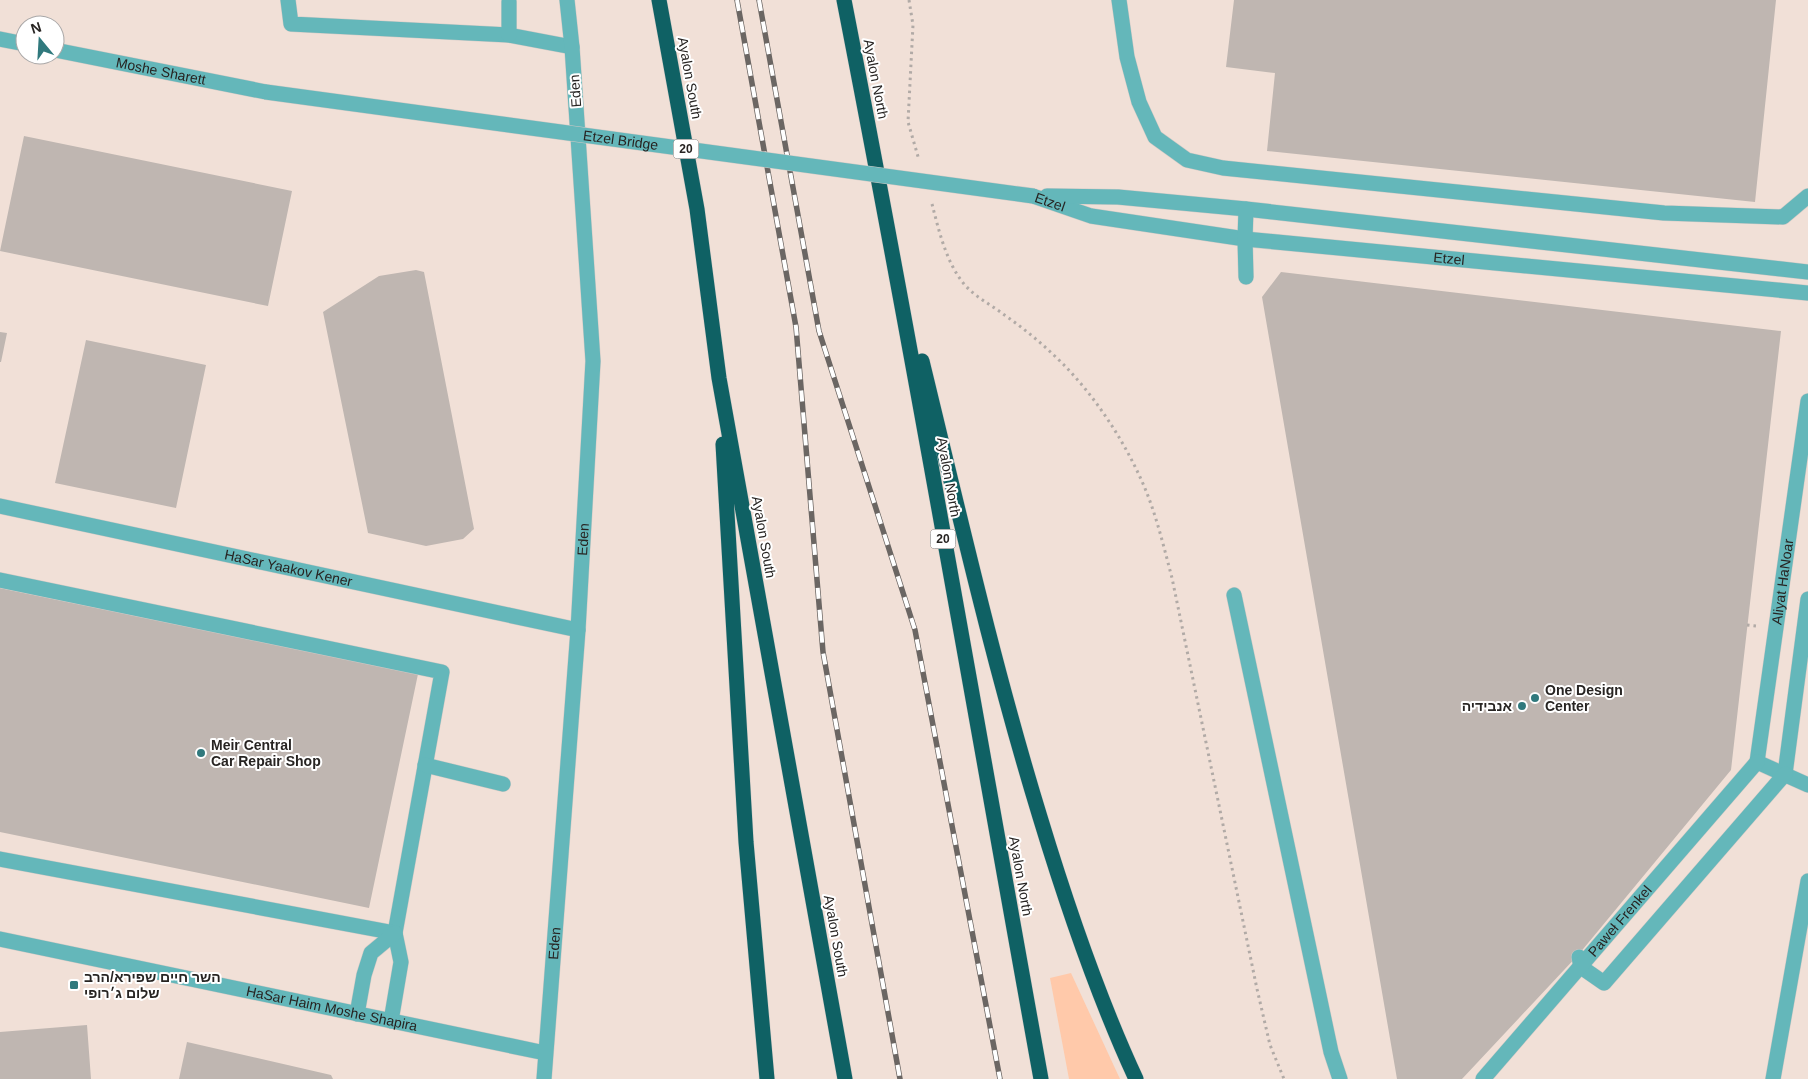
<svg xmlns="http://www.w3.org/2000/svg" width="1808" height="1079" viewBox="0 0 1808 1079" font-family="Arial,'Noto Sans Hebrew',sans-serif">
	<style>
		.built { fill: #f1e0d7; fill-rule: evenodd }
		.green { fill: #ffc9aa }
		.building { fill: #bfb6b1 }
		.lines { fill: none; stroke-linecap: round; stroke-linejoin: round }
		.minor-casing { stroke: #d2cac6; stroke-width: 16 }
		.highway-casing { stroke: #d2cac6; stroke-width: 16 }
		.path { stroke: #b1aaa6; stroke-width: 3; stroke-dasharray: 2.5 4; stroke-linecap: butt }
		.minor { stroke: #64b7ba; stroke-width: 15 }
		.highway { stroke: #0f6164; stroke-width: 15 }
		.rail-casing { stroke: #6b6663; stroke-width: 5.5 }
		.rail { stroke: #fff; stroke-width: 4; stroke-dasharray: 11; stroke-linecap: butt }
		.minor-bridge-casing { stroke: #d2cac6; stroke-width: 16; stroke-linecap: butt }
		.minor-bridge { stroke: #64b7ba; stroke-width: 15 }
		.poi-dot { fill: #30797d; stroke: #fff; stroke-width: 2 }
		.labels { text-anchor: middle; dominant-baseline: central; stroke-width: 4; stroke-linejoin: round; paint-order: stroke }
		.shield { fill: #fff; stroke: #686664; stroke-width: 1 }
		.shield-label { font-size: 12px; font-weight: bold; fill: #272422 }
		.street-label { font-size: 14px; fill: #272422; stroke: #fff }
		.poi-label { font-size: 14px; font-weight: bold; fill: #272422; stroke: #fff; text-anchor: start }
	</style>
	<rect width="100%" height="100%" fill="#f8efea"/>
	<path class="built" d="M0 0H1808V1079H0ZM25 25H55V55H25Z"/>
	<path class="green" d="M1071 973 1120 1079H1069L1050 978Z"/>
	<path class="building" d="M1234 0H1776L1755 202 1267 151 1275 73 1226 67Z
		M24 136 292 191 268 306 0 251Z
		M416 270 424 272 474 529 463 539 426 546 368 533 323 312 379 276Z
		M1281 272 1781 331 1731 770 1579 954 1462 1079H1397L1262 297Z
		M0 332 7 333 1 362H0Z
		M86 340 206 365 176 508 55 483Z
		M0 588 418 674 369 908 0 832Z
		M87 1025 91 1079H0V1032Z
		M187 1042 331 1075 333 1079H179Z"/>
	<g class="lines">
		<defs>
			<g id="minor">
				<path d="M288 0 291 24 509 35 572 47"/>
				<path d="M1119 0 1127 57 1139 102 1155 137 1187 160 1223 168 1664 213 1783 217 1808 196"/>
				<path d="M509 2V35"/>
				<path d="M0 39 25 44"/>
				<path id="s1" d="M55 50 266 92"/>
				<path id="s2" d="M1033 196 1091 216 1245 239 1808 293"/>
				<path d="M1047 196 1118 197 1246 209 1808 272"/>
				<path d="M1246 209 1245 239 1246 277"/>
				<path id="s3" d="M0 506 578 630"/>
				<path d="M0 580 442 672 395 933 401 962 391 1021"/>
				<path d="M1234 595 1331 1052 1340 1079"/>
				<path id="s4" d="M1757 762 1808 401"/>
				<path d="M1757 762 1808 785"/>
				<path d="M425 765 503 784"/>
				<path d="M1785 774 1808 599"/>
				<path d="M0 859 395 933"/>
				<path id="s5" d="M0 939 545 1053"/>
				<path d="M1579 957 1581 967 1604 983 1785 774"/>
				<path d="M357 1014 364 975 371 953 395 933"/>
				<path id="s6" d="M544 1079 578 630 593 361 572 47 567 0"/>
				<path id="s7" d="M1483 1079 1757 762"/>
				<path d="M1773 1079 1808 881"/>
			</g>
			<path id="highway" d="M659 0 697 209 719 378 845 1079
				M844 0C914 359 976 719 1041 1079
				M922 361C959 513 994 667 1040 817 1067 906 1097 995 1136 1079
				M723 444 746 842 767 1079"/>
		</defs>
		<use href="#minor" class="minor-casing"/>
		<use href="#highway" class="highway-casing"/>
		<path class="path" d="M909 0 913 25 908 122 919 160
			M932 204C939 231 946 262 964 284 975 297 990 304 1003 314 1025 329 1045 346 1064 365 1095 397 1121 436 1140 477 1155 509 1163 544 1172 578L1257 989 1270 1045 1284 1079
			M1747 625 1756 626"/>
		<use href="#minor" class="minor"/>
		<use href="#highway" class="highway"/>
		<defs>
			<path id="rail" d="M737 0 796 327 823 652 900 1079
				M759 0 819 331 915 630 1000 1079"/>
		</defs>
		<use href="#rail" class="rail-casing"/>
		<use href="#rail" class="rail"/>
		<defs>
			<g id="minor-bridge">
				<path id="s8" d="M266 92 1033 196"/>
			</g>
		</defs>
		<use href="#minor-bridge" class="minor-bridge-casing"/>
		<use href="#minor-bridge" class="minor-bridge"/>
	</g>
	<g class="poi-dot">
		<circle cx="1535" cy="698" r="5"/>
		<circle cx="1522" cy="706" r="5"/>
		<circle cx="201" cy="753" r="5"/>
		<rect x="69" y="980" width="10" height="10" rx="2.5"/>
	</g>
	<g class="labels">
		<g class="shield">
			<rect x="673.5" y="139.5" width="25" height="19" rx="4"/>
			<rect x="930.5" y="529.5" width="25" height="19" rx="4"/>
		</g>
		<g class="shield-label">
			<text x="686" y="149">20</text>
			<text x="943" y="539">20</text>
		</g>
		<g class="street-label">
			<text stroke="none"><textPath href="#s1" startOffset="108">Moshe Sharett</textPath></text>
			<text transform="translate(690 78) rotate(80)">Ayalon South</text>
			<text transform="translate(876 79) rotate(79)">Ayalon North</text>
			<text transform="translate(575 91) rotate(-94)">Eden</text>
			<text stroke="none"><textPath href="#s8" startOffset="358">Etzel Bridge</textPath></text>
			<text stroke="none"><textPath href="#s2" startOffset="18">Etzel</textPath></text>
			<text stroke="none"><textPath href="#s2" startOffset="422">Etzel</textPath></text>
			<text transform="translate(949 477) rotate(80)">Ayalon North</text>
			<text transform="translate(764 537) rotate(80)">Ayalon South</text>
			<text stroke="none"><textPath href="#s6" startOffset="541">Eden</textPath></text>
			<text stroke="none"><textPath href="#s3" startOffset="295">HaSar Yaakov Kener</textPath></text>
			<text stroke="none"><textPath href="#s4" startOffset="182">Aliyat HaNoar</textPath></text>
			<text transform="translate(1021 876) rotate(80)">Ayalon North</text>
			<text stroke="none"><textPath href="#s7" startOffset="209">Paweł Frenkel</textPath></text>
			<text transform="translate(836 936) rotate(80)">Ayalon South</text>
			<text stroke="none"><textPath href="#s6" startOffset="136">Eden</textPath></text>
			<text stroke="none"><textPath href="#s5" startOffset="339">HaSar Haim Moshe Shapira</textPath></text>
		</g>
		<g class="poi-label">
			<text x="1545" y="690">One Design<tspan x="1545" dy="16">Center</tspan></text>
			<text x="1512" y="706" text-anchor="end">אנבידיה</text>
			<text x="211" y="745">Meir Central<tspan x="211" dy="16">Car Repair Shop</tspan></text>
			<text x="84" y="977">השר חיים שפירא/הרב<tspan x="84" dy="16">שלום ג׳רופי</tspan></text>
		</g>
	</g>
	<g transform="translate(40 40) rotate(342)"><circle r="24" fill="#ffffff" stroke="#a9a7a7"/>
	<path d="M0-4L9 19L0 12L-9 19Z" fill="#30797d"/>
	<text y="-8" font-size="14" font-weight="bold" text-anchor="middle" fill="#272422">N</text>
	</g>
</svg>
